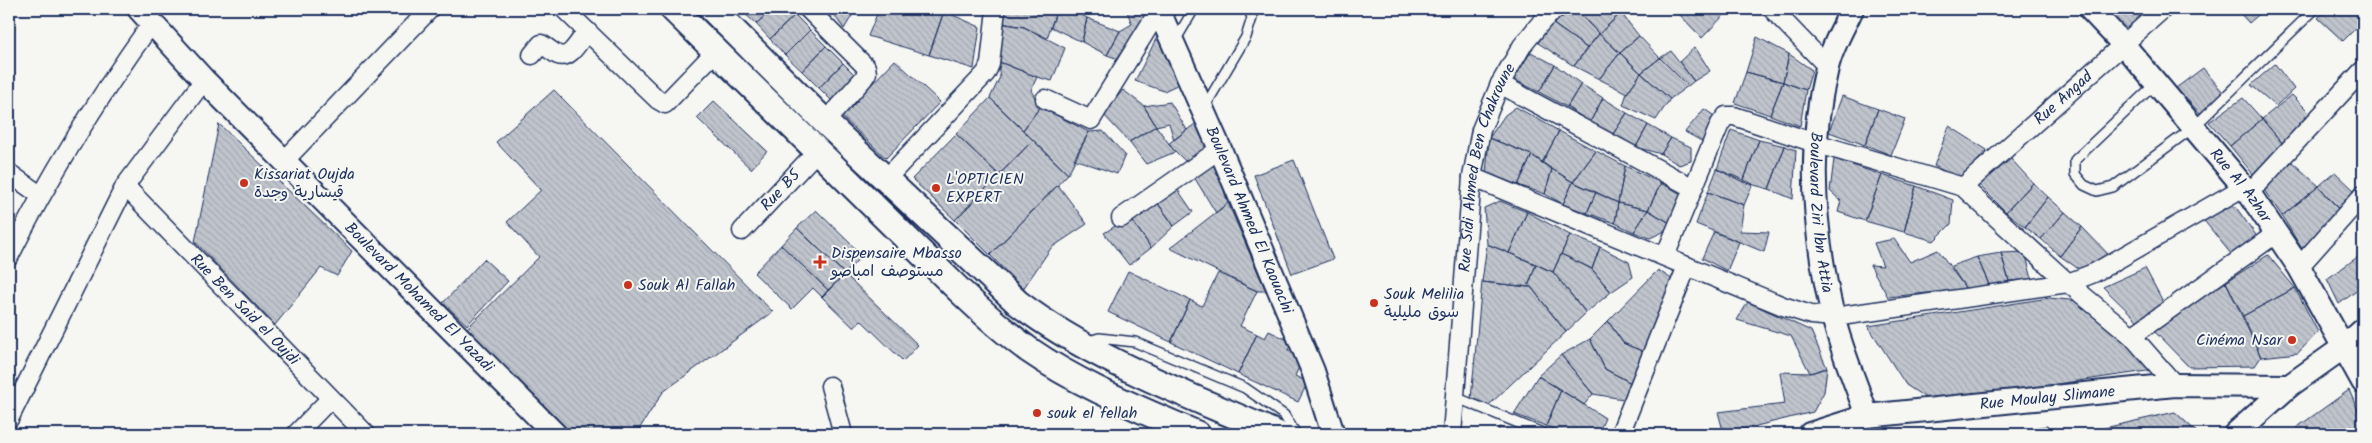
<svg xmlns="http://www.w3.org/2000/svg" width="2372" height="443" viewBox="0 0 2372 443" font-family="Kalam,'Playpen Sans Arabic',sans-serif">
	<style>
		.building { fill: url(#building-back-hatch); stroke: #1b2f5e }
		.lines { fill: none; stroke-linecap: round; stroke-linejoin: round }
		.service-casing { stroke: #1b2f5e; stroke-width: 12 }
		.minor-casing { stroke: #1b2f5e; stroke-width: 21 }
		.tertiary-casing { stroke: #1b2f5e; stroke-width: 26 }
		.secondary-casing { stroke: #1b2f5e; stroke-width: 29 }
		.service { stroke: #f6f6f2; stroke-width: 9 }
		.minor { stroke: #f6f6f2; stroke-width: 18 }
		.tertiary { stroke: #f6f6f2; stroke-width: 22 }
		.secondary { stroke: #f6f6f2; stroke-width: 25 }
		.poi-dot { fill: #c8321e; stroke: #f6f6f2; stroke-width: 2 }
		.labels { text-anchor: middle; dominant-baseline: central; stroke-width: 4; stroke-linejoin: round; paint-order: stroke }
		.street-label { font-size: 16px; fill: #1b2f5e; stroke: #f6f6f2 }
		.poi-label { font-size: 16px; fill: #1b2f5e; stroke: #f6f6f2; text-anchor: start }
	</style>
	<defs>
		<pattern id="building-back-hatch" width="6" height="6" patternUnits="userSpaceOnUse" patternTransform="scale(1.25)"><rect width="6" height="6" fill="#c0c4cd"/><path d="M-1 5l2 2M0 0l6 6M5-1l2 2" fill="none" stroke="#a4a9b2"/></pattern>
	</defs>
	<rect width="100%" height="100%" fill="#f6f6f2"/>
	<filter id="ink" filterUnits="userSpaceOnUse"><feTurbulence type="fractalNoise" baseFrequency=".02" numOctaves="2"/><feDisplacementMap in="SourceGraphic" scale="10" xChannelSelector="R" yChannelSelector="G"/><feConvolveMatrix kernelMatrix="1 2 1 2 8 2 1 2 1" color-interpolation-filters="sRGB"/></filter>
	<g filter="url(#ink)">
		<path class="building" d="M740 9H772L756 24Z
			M772 9H789L795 15 770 39 756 24Z
			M830 9H856L844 29Z
			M861 9H879L877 14Z
			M879 9H937L944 11 929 55 868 36Z
			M1004 9H1057L1047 38 1024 27 1001 23Z
			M1057 9H1072L1087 18 1082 42 1051 27Z
			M1126 9H1147L1151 19 1124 61 1107 55 1120 31 1132 24Z
			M1575 9 1599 34 1587 48 1552 23Z
			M1575 9H1617L1621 13 1599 34Z
			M1682 9H1726L1728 11 1702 38 1678 13Z
			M2102 9H2138L2145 16 2122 32Z
			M2236 9H2265L2249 23Z
			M2327 9H2363V21L2343 41 2318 18Z
			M944 11 980 27 974 69 929 55Z
			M1621 13 1639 36 1620 53 1599 34Z
			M795 15 810 30 785 55 770 39Z
			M1087 18 1120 31 1107 55 1082 42Z
			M1001 23 1024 27 1065 48 1052 81 1037 77 997 61Z
			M1552 23 1587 48 1574 66 1538 43Z
			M810 30 826 46 802 71 785 55Z
			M1159 33 1181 83 1164 91 1135 81Z
			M1599 34 1620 53 1599 79 1574 66Z
			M1639 36 1660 58 1641 73 1620 53Z
			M1757 37 1789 54 1783 82 1746 72Z
			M826 46 843 63 819 88 802 71Z
			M1695 47 1710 71 1694 81 1679 62Z
			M1671 51 1694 81 1688 86 1660 58Z
			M1531 52 1555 65 1539 92 1513 79Z
			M1620 53 1641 73 1627 93 1599 79Z
			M1789 54 1812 70 1806 90 1783 82Z
			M1660 58 1688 86 1670 99 1641 73Z
			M895 60 940 102 886 158 841 116Z
			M997 61 1037 77 1031 90 1040 107 1023 130 990 98 1000 77Z
			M843 63 858 78 833 102 819 88Z
			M2275 64 2294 89 2276 106 2251 85Z
			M1555 65 1581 84 1567 107 1539 92Z
			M2203 68 2226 96 2200 113 2176 88Z
			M1746 72 1783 82 1770 115 1735 103Z
			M1641 73 1670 99 1656 120 1623 105 1627 93Z
			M1783 82 1806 90 1800 126 1770 115Z
			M1581 84 1603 98 1590 122 1567 107Z
			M554 90 773 312 663 392 636 434H570L466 329 539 257 507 222 541 190 496 142Z
			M1123 90 1144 106 1156 126 1129 142 1103 114Z
			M2292 95 2312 115 2283 144 2262 119Z
			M1842 96 1878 109 1865 145 1829 132Z
			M990 98 1033 140 999 175 956 134Z
			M1603 98 1627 113 1613 134 1590 122Z
			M2243 98 2262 119 2230 146 2209 122Z
			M714 101 767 151 751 169 697 118Z
			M1170 102 1187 130 1174 140 1169 123 1156 126 1144 106Z
			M1040 107 1089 132 1068 174 1023 130Z
			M1516 107 1559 131 1542 163 1532 155 1489 138 1505 115Z
			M1704 109 1716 117 1707 144 1685 132Z
			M1878 109 1905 119 1891 155 1865 145Z
			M1627 113 1648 125 1636 147 1613 134Z
			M2262 119 2283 144 2253 174 2230 146Z
			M1199 121 1210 146 1186 162 1168 144Z
			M219 124 352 251 337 276 321 268 275 325 195 242Z
			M1648 125 1671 138 1661 154 1636 147Z
			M1156 126 1175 152 1146 164 1129 142Z
			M1949 126 1987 150 1961 179 1934 166Z
			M1731 130 1759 140 1743 182 1717 169Z
			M1103 131 1125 155 1117 174 1074 159 1089 132Z
			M1559 131 1596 151 1573 182 1542 163Z
			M956 134 999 175 955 220 912 179Z
			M1489 138 1532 155 1518 185 1486 174Z
			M1671 138 1691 147V161L1679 165 1661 154Z
			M1033 140 1068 174 990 255 955 220Z
			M1759 140 1785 146 1769 189 1743 182Z
			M1785 146 1796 150 1793 199 1769 189Z
			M1596 151 1625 166 1618 203 1573 182Z
			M1532 155 1552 169 1545 194 1518 185Z
			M1834 159 1882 175 1865 221 1838 212 1841 201 1830 191Z
			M2011 159 2033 183 2006 212 1979 185Z
			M1214 160 1228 203 1216 213 1191 172Z
			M1294 160 1333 259 1292 274 1254 175Z
			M2292 162 2319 186 2282 216 2262 187Z
			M1625 166 1661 183 1648 210 1618 203Z
			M1552 169 1573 182 1563 204 1545 194Z
			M1717 169 1753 184 1744 205 1708 192Z
			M2335 172 2358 194 2340 211 2319 186Z
			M1882 175 1916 186 1904 232 1865 221Z
			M1573 182 1596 192 1587 213 1563 204Z
			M1661 183 1685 196 1670 223 1648 210Z
			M2033 183 2048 197 2025 227 2006 212Z
			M1058 185 1087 224 1051 248 1023 289 990 255Z
			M1916 186 1953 200 1951 224 1934 241 1904 232Z
			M2319 186 2340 211 2305 254 2282 216Z
			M1176 187 1193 212 1174 226 1155 199Z
			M1596 192 1618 203 1615 223 1587 213Z
			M1708 192 1744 205 1740 231 1769 232 1764 252 1696 224Z
			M2048 197 2065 212 2041 239 2025 227Z
			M1155 199 1174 226 1151 248 1130 217Z
			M1500 201 1527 212 1509 253 1487 244 1484 208Z
			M1228 203 1266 291H1257L1170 248Z
			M1618 203 1648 210 1634 232 1615 223Z
			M2235 206 2258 238 2231 254 2202 218Z
			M816 210 862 255 845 274 797 228Z
			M1648 210 1670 223 1663 232 1650 238 1634 232Z
			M1527 212 1570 235 1553 272 1509 253Z
			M2065 212 2082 227 2060 256 2041 239Z
			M1130 217 1151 248 1129 265 1104 233Z
			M2082 227 2109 255 2086 274 2060 256Z
			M797 228 845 274 828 290 781 245Z
			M1714 232 1739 242 1727 271 1702 258Z
			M1570 235 1600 247 1592 269 1561 254Z
			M1894 239 1910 262 1938 250 1966 289 1888 297 1870 265 1883 266 1874 243Z
			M1487 244 1536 264 1528 287 1482 282Z
			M781 245 828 290 822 297 813 288 792 309 754 273Z
			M1600 247 1629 262 1633 277 1611 292 1592 269Z
			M2025 252 2032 279 2009 281 2001 253Z
			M2001 253 2009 281 1990 287 1977 257Z
			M2363 253V286L2339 304 2327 279Z
			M1561 254 1592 269 1611 292 1586 313 1553 272Z
			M2268 255 2295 288 2243 316 2226 282Z
			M1977 257 1990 287 1966 289 1951 266Z
			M484 259 508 281 467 325 443 303Z
			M1536 264 1553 272 1586 313 1566 332 1531 287H1528Z
			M2145 268 2166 307 2140 323 2103 287Z
			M1658 270 1673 280 1644 352 1623 343 1608 321Z
			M1128 271 1190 300 1171 342 1108 312Z
			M1218 273 1257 291 1240 326 1257 334 1238 374 1171 342 1190 300 1202 306Z
			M845 274 918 345 903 361 861 320 854 328 822 297Z
			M1482 282 1531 287 1566 332 1489 405 1471 399Z
			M2226 282 2261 357 2255 366 2189 367 2153 330Z
			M2295 288 2318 332 2298 353 2261 357 2243 316Z
			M2049 298 2080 301 2154 370 1932 402 1906 385 1868 326Z
			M1748 302 1811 331 1827 368 1810 373 1791 336 1737 320Z
			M1608 321 1623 343 1644 352 1635 385 1605 369 1590 339Z
			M1269 331 1292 342 1288 350 1303 358 1295 376 1308 382 1298 402 1238 374 1257 334 1265 338Z
			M1590 339 1605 369 1635 385 1629 400 1593 394 1561 355Z
			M1561 355 1593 394 1584 405 1538 376Z
			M1827 368 1824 392 1813 412 1724 434 1718 412 1785 404 1780 372 1810 373Z
			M1538 376 1561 390 1546 426 1514 414Z
			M1561 390 1605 418 1598 434H1567L1546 426Z
			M2349 390 2363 422V434H2302L2296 428Z
			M2175 412 2199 434H2105L2100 429Z
			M2047 426 2053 434H2019L2017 430Z
			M1500 427 1518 434H1497Z
			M1938 428 1943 434H1920Z"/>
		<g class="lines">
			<defs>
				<path id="service" d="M1175 41 1194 9
					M2156 83 2075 160V174L2084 185 2097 191 2113 187 2194 127 2315 9
					M1204 108 1246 37 1252 18 1249 9
					M1086 342 1099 338 1135 342 1245 388 1284 415 1296 434
					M1455 397 1545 434"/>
				<g id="minor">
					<path d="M564 9 658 100 665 104 717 50"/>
					<path d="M808 9 866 67 867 73 863 79 825 122"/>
					<path d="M1772 9 1827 66"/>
					<path d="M532 55 541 44C547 47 552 52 558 55 571 60 580 39 587 31"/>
					<path d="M1500 84 1693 188"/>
					<path d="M1045 99 1091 120 1159 10"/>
					<path d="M284 161 430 9"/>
					<path d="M9 173 40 195"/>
					<path d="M1472 177 1783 306 1811 315 1834 317 2068 283 2094 273 2244 187"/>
					<path d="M885 180 986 73 990 64 996 9"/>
					<path id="s1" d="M125 186 366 434"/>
					<path id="s2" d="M1963 187 2163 9"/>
					<path d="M2249 193 2362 71"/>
					<path d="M1121 218 1220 149"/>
					<path id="s3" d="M742 231 818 150"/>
					<path d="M1665 256 1720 124 1726 116H1734L1815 143 1963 187 2068 283 2132 336 2175 385"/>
					<path d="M9 257C50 175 98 98 151 24"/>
					<path d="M2299 267 2363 195"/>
					<path d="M2132 336 2277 233"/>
					<path d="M830 386 843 434"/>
					<path d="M9 419 125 186 204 80"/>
					<path d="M296 434 330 399"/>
					<path id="s4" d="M1452 434 1472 177 1481 130 1500 84 1522 46 1543 20 1556 9"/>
					<path d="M1620 434 1687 266"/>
				</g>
				<g id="tertiary">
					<path id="s5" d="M139 9 204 80 555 434"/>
					<path id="s6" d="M1158 9 1220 149 1313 371 1333 434"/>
					<path id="s7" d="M1852 9C1844 27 1831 48 1827 68 1807 148 1814 236 1833 316 1841 350 1856 383 1867 416"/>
					<path id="s8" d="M2090 9 2123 44 2249 193 2299 267 2363 382"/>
					<path id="s9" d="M1810 434 1867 416 1995 403 2175 385 2289 386"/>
					<path d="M2235 434 2289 386 2344 347 2363 330"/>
				</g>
				<path id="secondary" d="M673 9 959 290C981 311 1004 332 1029 350 1081 386 1140 409 1197 434
					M712 9 825 122 1018 303C1095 361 1189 395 1277 434"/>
			</defs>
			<use href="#service" class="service-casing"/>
			<use href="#minor" class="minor-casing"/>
			<use href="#tertiary" class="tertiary-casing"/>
			<use href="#secondary" class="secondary-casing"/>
			<use href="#service" class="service"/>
			<use href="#minor" class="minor"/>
			<use href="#tertiary" class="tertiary"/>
			<use href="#secondary" class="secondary"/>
		</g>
	</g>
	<g class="poi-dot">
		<circle cx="244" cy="183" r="5"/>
		<circle cx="936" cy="188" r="5"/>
		<path d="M817.5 254.5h5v5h5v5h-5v5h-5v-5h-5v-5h5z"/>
		<circle cx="628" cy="285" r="5"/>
		<circle cx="1374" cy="303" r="5"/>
		<circle cx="2292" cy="340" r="5"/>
		<circle cx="1037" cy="413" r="5"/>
	</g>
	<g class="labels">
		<g class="street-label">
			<text stroke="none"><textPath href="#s2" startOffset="134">Rue Angad</textPath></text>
			<text stroke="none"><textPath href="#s4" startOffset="270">Rue Sidi Ahmed Ben Chakroune</textPath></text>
			<text stroke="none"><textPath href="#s8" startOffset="232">Rue Al Azhar</textPath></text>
			<text stroke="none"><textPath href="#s3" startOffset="56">Rue B5</textPath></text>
			<text stroke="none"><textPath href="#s7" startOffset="210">Boulevard Ziri Ibn Attia</textPath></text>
			<text stroke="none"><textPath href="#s6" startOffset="230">Boulevard Ahmed El Kaouachi</textPath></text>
			<text stroke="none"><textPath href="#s5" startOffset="402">Boulevard Mohamed El Yazadi</textPath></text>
			<text stroke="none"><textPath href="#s1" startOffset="172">Rue Ben Said el Oujdi</textPath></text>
			<text stroke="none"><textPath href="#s9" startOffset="241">Rue Moulay Slimane</textPath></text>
		</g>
		<g class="poi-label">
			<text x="254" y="174">Kissariat Oujda<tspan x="254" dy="18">قيسارية وجدة</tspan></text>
			<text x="946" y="179">L'OPTICIEN<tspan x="946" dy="18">EXPERT</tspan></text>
			<text x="831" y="253">Dispensaire Mbasso<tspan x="831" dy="18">مستوصف امباصو</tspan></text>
			<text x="638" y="285">Souk Al Fallah</text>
			<text x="1384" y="294">Souk Melilia<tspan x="1384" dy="18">سوق مليلية</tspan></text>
			<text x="2282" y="340" text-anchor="end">Cinéma Nsar</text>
			<text x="1047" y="413">souk el fellah</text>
		</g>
	</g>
	<rect width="2372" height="443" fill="none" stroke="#f6f6f2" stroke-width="30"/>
	<rect x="15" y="15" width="2342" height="413" fill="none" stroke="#1b2f5e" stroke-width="2" filter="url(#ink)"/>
</svg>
